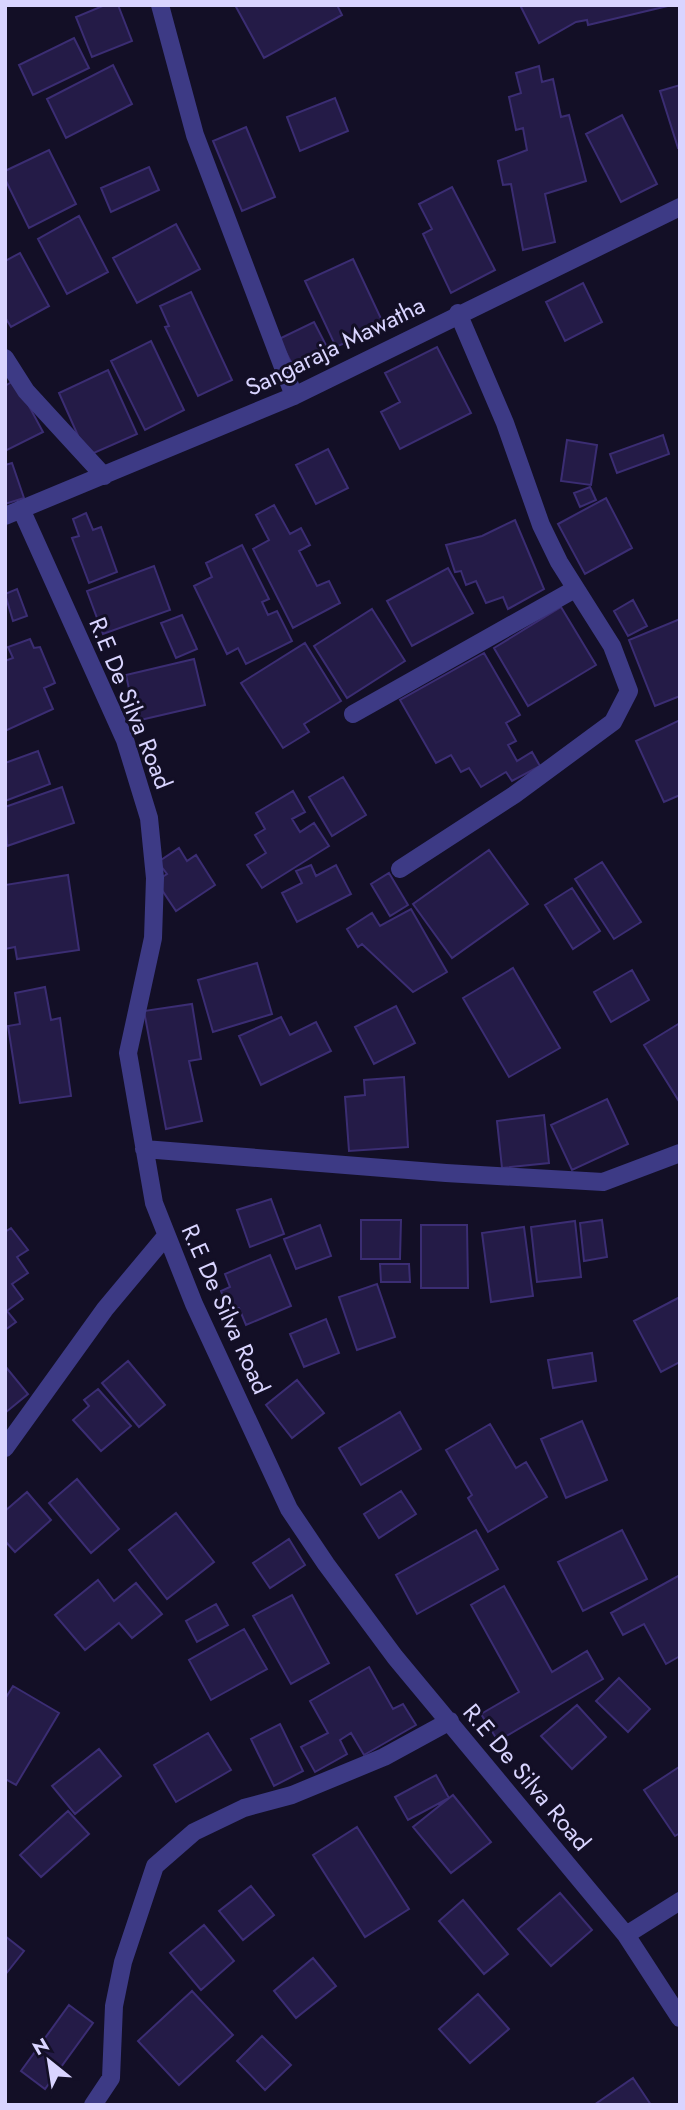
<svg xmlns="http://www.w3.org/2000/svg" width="685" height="2110" viewBox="0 0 685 2110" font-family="Jost,sans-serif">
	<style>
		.building { fill: #241b47; stroke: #3b2d73; stroke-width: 2 }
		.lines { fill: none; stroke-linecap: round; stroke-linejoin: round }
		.minor { stroke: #3d3a85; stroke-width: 18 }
		.labels { text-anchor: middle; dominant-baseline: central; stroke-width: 6; stroke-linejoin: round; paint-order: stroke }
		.street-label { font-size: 24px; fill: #d9d4ff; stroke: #130f26 }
	</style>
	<rect width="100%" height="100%" fill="#130f26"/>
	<path class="building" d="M105 5H118L132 41 92 57 76 17Z
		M235 5H337L342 15 264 58Z
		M520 5H672L588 25 587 20 576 22 539 43Z
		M74 38 89 68 33 95 19 65Z
		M113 65 132 104 66 138 47 99Z
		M539 66 542 82 553 79 561 117 569 115 586 181 545 194 555 242 523 250 511 184 503 185 498 161 527 150 523 128 516 130 509 97 521 93 516 73Z
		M680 85V148H678L660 91Z
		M335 98 348 131 300 151 287 117Z
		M622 115 657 184 621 202 586 134Z
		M246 127 275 197 242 211 213 141Z
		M49 150 76 204 29 228 5 179V171Z
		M149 167 159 190 111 212 101 188Z
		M452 187 495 270 451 293 423 234 432 229 419 204Z
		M79 216 108 272 67 294 38 239Z
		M176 224 200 269 137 303 113 258Z
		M20 253 49 306 11 327 5 317V261Z
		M353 259 384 325 336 347 305 281Z
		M583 283 602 322 565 341 546 302Z
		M191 292 232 380 198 396 165 327 169 326 160 306Z
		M314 322 328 349 293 366 279 339Z
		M151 341 184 410 145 430 111 361Z
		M437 347 471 413 400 449 381 412 400 402 385 373Z
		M108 370 137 434 87 456 59 393Z
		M15 380 43 432 5 451V386Z
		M663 435 669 454 617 473 610 454Z
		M567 440 597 445 591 485 561 481Z
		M328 449 348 488 316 504 296 465Z
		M12 463 24 498 5 504V465Z
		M590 487 596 500 580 507 574 493Z
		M606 498 632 548 585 574 558 524Z
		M274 505 290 534 301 528 310 545 299 551 317 586 329 581 340 603 293 628 253 549 269 540 256 515Z
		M86 513 93 530 101 527 117 572 89 583 72 538 79 536 73 519Z
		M515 520 544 589 508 609 503 597 486 603 476 581 466 585 461 571 455 572 446 545 482 536Z
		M242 545 269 599 262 602 268 615 277 611 292 641 246 664 238 648 227 654 194 586 212 577 206 563Z
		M154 566 170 610 103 634 87 591Z
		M448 568 473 613 412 646 387 601Z
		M17 589 27 616 13 621 5 594Z
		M633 600 647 626 628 636 614 611Z
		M561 607 596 665 528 706 494 648Z
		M372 609 405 661 347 698 314 646Z
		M182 615 197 649 176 658 161 623Z
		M680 619V696L655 706 629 640Z
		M30 639 34 648 40 647 55 683 44 688 53 709 5 731V661L13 658 8 647Z
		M305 643 341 701 304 724 309 732 283 748 241 683Z
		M484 653 520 715 506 723 516 741 508 745 517 761 532 752 540 766 512 781 506 772 481 787 469 768 461 772 451 755 436 763 400 700Z
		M194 659 205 705 136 721 126 675Z
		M680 720V795L664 802 636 741Z
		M38 751 50 784 5 801V763Z
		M343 777 366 815 332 836 309 797Z
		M62 787 74 823 7 846 5 807Z
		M293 791 305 812 292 819 300 832 314 823 329 846 262 888 247 865 266 853 255 835 265 829 256 813Z
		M179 848 187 861 196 855 215 885 176 911 156 881 167 874 158 862Z
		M489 850 528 904 452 958 413 904Z
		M602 862 641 922 614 939 575 879Z
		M311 865 316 876 336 865 351 894 297 922 282 893 302 883 296 871Z
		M389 873 408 905 390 916 371 884Z
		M68 875 79 950 17 959 15 947 5 949V885Z
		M572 888 600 931 573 949 545 905Z
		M411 909 447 972 413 992 362 944 358 947 347 929 372 913 380 926Z
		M257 963 272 1014 213 1032 198 980Z
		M513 968 560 1048 509 1077 463 998Z
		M632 970 649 1000 611 1022 594 992Z
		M45 987 51 1020 60 1018 71 1096 20 1103 8 1026 20 1024 15 993Z
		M192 1004 201 1059 189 1061 202 1121 166 1129 144 1011Z
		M396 1006 415 1043 374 1064 355 1027Z
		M281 1017 290 1035 316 1022 331 1051 261 1085 239 1036Z
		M680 1023V1103L644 1045Z
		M404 1077 408 1147 349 1151 345 1097 365 1095 364 1080Z
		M607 1099 628 1144 572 1170 551 1125Z
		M544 1115 549 1163 502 1168 497 1121Z
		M271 1199 284 1234 250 1247 237 1210Z
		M361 1220H401L400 1259H361Z
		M602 1220 607 1257 584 1261 580 1223Z
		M575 1221 581 1277 537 1282 531 1227Z
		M320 1225 331 1256 296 1269 284 1239Z
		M421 1225H467L468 1288H421Z
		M524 1227 533 1296 491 1302 482 1233Z
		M11 1228 28 1250 17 1257 28 1273 12 1284 23 1299 7 1311 16 1322 5 1330V1232Z
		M270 1255 291 1306 246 1325 239 1308 229 1311 221 1291 230 1287 225 1274Z
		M380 1264H409L410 1282H381Z
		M377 1284 395 1337 357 1350 339 1297Z
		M680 1297V1362L661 1372 634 1321Z
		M326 1319 339 1353 304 1367 290 1334Z
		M592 1353 596 1381 553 1388 548 1360Z
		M128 1361 165 1405 139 1427 102 1383Z
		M5 1366 28 1394 5 1413Z
		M297 1380 324 1413 292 1438 266 1405Z
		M98 1389 131 1426 101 1451 73 1420 89 1406 84 1400Z
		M400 1412 421 1449 361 1485 339 1448Z
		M582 1421 607 1480 566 1498 541 1439Z
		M490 1424 516 1468 526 1462 547 1497 488 1532 468 1498 472 1495 446 1450Z
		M77 1479 119 1529 91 1553 49 1503Z
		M401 1491 416 1514 379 1538 364 1514Z
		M27 1492 51 1520 15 1552 5 1541V1511Z
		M176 1513 214 1562 167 1599 129 1550Z
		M476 1530 498 1569 417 1614 396 1575Z
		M622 1530 647 1579 583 1611 558 1562Z
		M289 1539 305 1565 270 1588 253 1563Z
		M680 1575V1656L666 1664 644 1624 623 1635 611 1613Z
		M98 1580 114 1601 136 1583 162 1614 132 1638 119 1623 85 1650 55 1615Z
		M504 1586 552 1672 587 1651 603 1679 498 1741 481 1714 519 1692 471 1605Z
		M292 1595 329 1663 291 1684 253 1616Z
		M216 1604 228 1625 197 1642 186 1621Z
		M244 1629 267 1669 211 1700 189 1660Z
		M369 1667 393 1709 403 1704 416 1725 364 1755 351 1733 340 1740 347 1754 315 1772 301 1747 328 1733 310 1701Z
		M619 1678 650 1709 628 1732 596 1701Z
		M13 1686 59 1713 16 1785 5 1779V1699Z
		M577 1705 606 1737 572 1769 541 1736Z
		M280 1724 303 1771 274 1786 251 1739Z
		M208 1733 231 1770 176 1802 154 1765Z
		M99 1749 121 1776 75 1814 52 1786Z
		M679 1767 680 1833 675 1836 644 1790Z
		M436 1775 449 1798 408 1820 395 1797Z
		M453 1795 491 1842 451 1873 413 1827Z
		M68 1811 89 1834 41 1877 20 1855Z
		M357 1827 409 1909 365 1937 313 1855Z
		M251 1886 274 1915 243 1940 219 1911Z
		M560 1893 592 1930 551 1966 518 1929Z
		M463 1900 508 1954 484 1974 439 1921Z
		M204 1925 234 1961 201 1990 170 1953Z
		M5 1936 24 1951 5 1975Z
		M313 1958 336 1986 296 2018 274 1991Z
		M192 1991 233 2035 179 2085 138 2041Z
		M478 1994 509 2029 470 2063 439 2029Z
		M69 2005 93 2023 45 2089 21 2071Z
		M262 2036 291 2065 265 2090 237 2061Z
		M633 2078 651 2105H594Z"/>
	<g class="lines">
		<path class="minor" d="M160 5 195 135 294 396
			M5 358 26 391 104 476
			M21 509 125 740 149 818 155 878 153 938 128 1053 154 1203 194 1304 289 1509 326 1564 395 1657 626 1935 680 2018
			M5 516 294 396 680 207
			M353 714 575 589
			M400 869 514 795 613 722 629 691 612 646 559 562 541 525 505 423 458 313
			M144 1149 446 1173 603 1182 680 1153
			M5 1448 105 1309 166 1236
			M626 1935 680 1901
			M93 2105 111 2078 114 2006 123 1962 155 1866 194 1832 244 1808 292 1795 384 1757 450 1721"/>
	</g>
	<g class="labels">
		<g class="street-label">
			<text transform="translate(335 346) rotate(-26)">Sangaraja Mawatha</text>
			<text transform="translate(131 703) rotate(68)">R.E De Silva Road</text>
			<text transform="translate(226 1309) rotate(66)">R.E De Silva Road</text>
			<text transform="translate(527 1777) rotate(50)">R.E De Silva Road</text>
		</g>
	</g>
	<rect width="685" height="2110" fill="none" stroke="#d9d4ff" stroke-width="14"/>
	<g transform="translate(49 2061) rotate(330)" stroke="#130f26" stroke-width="5" paint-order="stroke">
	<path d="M0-5L12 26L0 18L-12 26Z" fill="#d9d4ff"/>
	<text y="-10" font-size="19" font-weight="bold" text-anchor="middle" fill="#d9d4ff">N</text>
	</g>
</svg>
